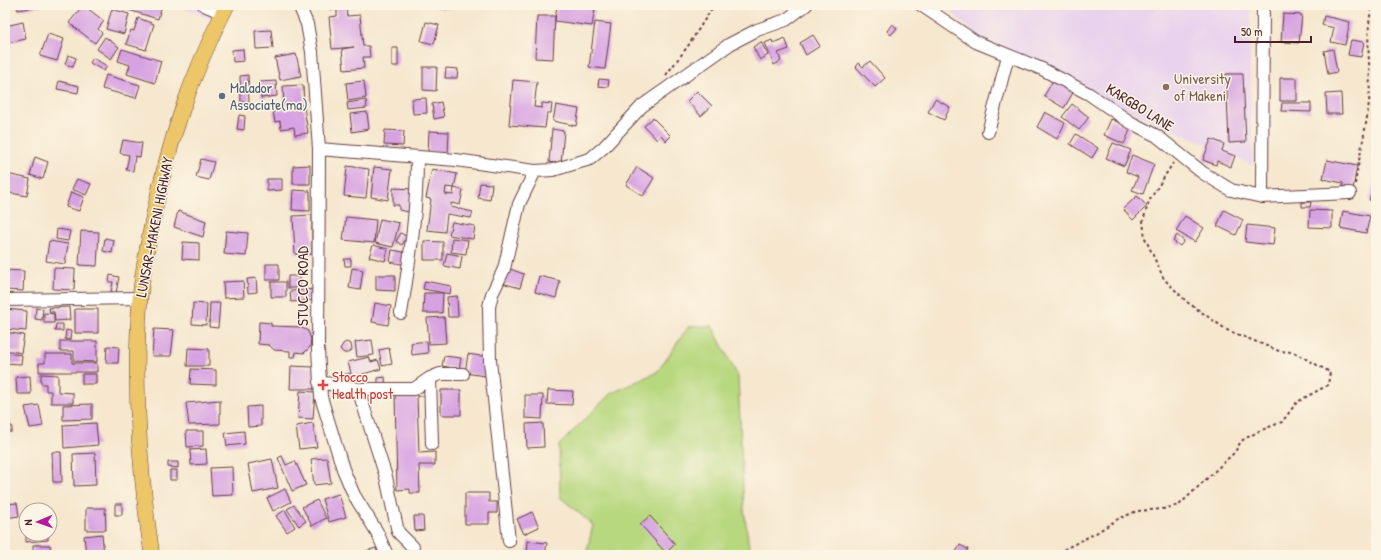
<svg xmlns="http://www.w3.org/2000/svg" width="1381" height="560" viewBox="0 0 1381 560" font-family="'Patrick Hand',sans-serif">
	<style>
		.built { fill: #e9d2ed }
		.green { fill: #b8d87f; stroke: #817c55 }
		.building { fill: #d7a2e2 }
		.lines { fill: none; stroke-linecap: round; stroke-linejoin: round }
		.minor-casing { stroke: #643d43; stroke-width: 14 }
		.major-casing { stroke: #643d43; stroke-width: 16 }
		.path { stroke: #643d43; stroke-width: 2; stroke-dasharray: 3 3; stroke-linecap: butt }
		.minor { stroke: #fff; stroke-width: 12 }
		.major { stroke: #ecc669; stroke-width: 15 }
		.education-dot { fill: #8d6e63; stroke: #fcf5e5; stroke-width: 1.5 }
		.service-dot { fill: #5c6f8a; stroke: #fcf5e5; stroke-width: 1.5 }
		.health-dot { fill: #e0444e; stroke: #fcf5e5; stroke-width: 1.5 }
		.labels { text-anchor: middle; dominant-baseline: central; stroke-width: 3; stroke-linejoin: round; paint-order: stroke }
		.education-label { font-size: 15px; fill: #785e54; stroke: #fcf5e5; text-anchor: start }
		.service-label { font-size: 15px; fill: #4e5e75; stroke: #fcf5e5; text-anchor: start }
		.street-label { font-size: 15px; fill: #4a1f2b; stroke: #fcf5e5 }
		.health-label { font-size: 15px; fill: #be3a42; stroke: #fcf5e5; text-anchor: start }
	</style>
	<rect width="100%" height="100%" fill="#fcf5e5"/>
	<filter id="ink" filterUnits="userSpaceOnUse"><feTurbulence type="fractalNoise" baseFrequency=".025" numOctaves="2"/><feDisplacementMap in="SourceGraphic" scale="8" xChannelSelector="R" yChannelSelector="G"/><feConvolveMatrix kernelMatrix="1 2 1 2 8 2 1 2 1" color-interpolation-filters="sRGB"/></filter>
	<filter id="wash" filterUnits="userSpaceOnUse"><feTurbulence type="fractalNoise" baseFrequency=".012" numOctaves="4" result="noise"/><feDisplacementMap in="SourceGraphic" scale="16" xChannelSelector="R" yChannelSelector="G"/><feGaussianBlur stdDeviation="0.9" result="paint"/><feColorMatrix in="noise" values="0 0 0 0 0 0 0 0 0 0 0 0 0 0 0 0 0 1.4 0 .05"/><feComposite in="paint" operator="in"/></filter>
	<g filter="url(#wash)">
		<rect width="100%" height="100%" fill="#f6e7ce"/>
		<path class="built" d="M177 5H218L211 20Z
			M945 5H1251L1250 71 1253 166 1223 151 1110 103 981 40Z"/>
		<path class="green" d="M689 326H712L738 377 744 510 750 555H586L593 525 560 497 559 445 610 394 657 372Z"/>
		<g id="blocks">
			<path class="building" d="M17 5H43V6L18 10Z
				M83 5 104 21 98 29 102 33 95 43 69 23Z
				M122 5H162L158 19 122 8Z
				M329 5H346L347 16 360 15 363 46H369L370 57H363L364 68 344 70 342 49 354 47 332 49 329 17 337 16V9L330 10Z
				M441 5H452L453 8 441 9Z
				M557 5 595 9 592 26 555 21Z
				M112 9 129 14 124 34 106 29Z
				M1283 14 1302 15 1299 43 1281 42Z
				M537 16H555L553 59 535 58Z
				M1324 16 1350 22 1345 45 1331 42 1334 28 1322 25Z
				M138 18 154 24 146 50 126 44 131 30 134 31Z
				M23 22 26 39 7 43 5 26Z
				M426 22 439 25 434 44 421 41Z
				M595 22 611 24 605 69 589 67Z
				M892 24 897 28 891 35 887 31Z
				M271 30 273 48 256 49 255 31Z
				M48 34 64 39 57 61 40 56Z
				M813 35 820 46 806 55 800 43Z
				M105 37 119 47 111 59 97 49Z
				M785 38 789 49 778 53 781 61 774 65 765 43 772 40 773 43Z
				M1351 40 1364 42 1361 57 1348 55Z
				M761 42 768 55 760 60 753 47Z
				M392 48H398V66H392Z
				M122 49 161 61 155 83 127 74 130 65 118 61Z
				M243 49 244 61 233 62 232 50Z
				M1333 49 1337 72 1328 74 1324 51Z
				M296 54 301 76 280 80 275 58Z
				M68 55 76 58 73 67 65 64Z
				M93 58 107 66 104 71 90 63Z
				M870 61 885 78 875 87 856 67 859 63 863 67Z
				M423 67H437L436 91 423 90Z
				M446 68 458 69 457 78H445Z
				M1226 74H1243L1246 142 1229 143Z
				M106 75 140 85 136 98 102 89Z
				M248 75 249 102H241L240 76Z
				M1280 78H1297V101H1280Z
				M599 79 609 80 608 87 598 86Z
				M1054 79 1074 91 1064 108 1044 96Z
				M513 80 537 82 534 107 542 108V103L552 104 551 113H547L545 128 509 125Z
				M59 81 79 86 78 93 57 89Z
				M276 81 277 96 261 98 260 82Z
				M364 81 366 98 348 101 346 83Z
				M303 85 304 105 284 106 283 86Z
				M697 91 712 106 701 116 687 101Z
				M1341 93 1342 114H1327L1326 94Z
				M426 98 427 113 413 114 412 99Z
				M935 99 950 107 944 120 928 112Z
				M366 100 367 108 348 110 347 103Z
				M441 102 444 117 434 119 432 104Z
				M1282 103H1311V112L1281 111Z
				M1072 104 1089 117 1079 130 1062 117Z
				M556 105 579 109 576 126 553 121Z
				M304 107 308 133 295 135 294 127 281 129 280 121 275 122 273 111Z
				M367 112 369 129 352 132 350 114Z
				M1045 112 1065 123 1057 139 1037 127Z
				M239 115 245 116 244 130 237 129Z
				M653 118 671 136 666 141 661 135 657 140 644 126Z
				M1111 119 1131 128 1124 144 1104 135Z
				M552 129 564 131 561 164 549 162Z
				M385 130 404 131 403 146 384 145Z
				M429 131 449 132 448 153 428 152Z
				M1076 134 1098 148 1092 158 1070 144Z
				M1211 139 1224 144 1222 151 1235 156 1231 167 1217 161 1216 165 1203 160Z
				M123 140 142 143 140 157 135 156 133 171 126 170 129 155 120 153Z
				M1113 143 1131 150 1124 166 1106 158Z
				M1132 155 1154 164 1143 194 1132 190 1138 177 1126 172Z
				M35 157 48 162 43 179 30 175Z
				M201 159 214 162 209 180 196 177Z
				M1327 160 1357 166 1353 189 1343 187V183L1323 179Z
				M310 165V184H293V166Z
				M347 166 369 169 366 198 344 196Z
				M374 167 392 169 388 200 371 197Z
				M637 167 654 178 643 196 626 185Z
				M432 169 457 174 454 188 446 187 445 194 453 195 454 188 463 190 460 205 451 203V207L473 212 471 218 447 214 445 232 427 230 431 199 426 198Z
				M7 174 30 179 27 196 5 192Z
				M77 179 91 184 86 195 72 189Z
				M267 179H282V190L267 191Z
				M480 183 492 184 490 200 478 198Z
				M1374 184H1376V202L1369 200Z
				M393 188 414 189 413 213 399 210V205H393Z
				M293 190 310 191V211L292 210Z
				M71 192 84 197 79 211 66 207Z
				M1137 196 1147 206 1133 220 1123 209Z
				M1302 202H1311L1310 207H1302Z
				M1224 210 1243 220 1236 235 1217 226Z
				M1310 210 1332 211V228L1309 227Z
				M178 211 206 221 203 237 174 227Z
				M1343 211 1370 216 1366 233 1340 228Z
				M312 215V254H295L293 216Z
				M1185 216 1204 228 1195 242 1176 231Z
				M346 217 376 220 374 243 343 240Z
				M380 219 399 223 393 247 375 243Z
				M452 222 475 226 473 239 449 235Z
				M1247 225 1275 228 1273 245 1245 242Z
				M57 229 70 231 68 241 56 239Z
				M81 231 99 232 97 266 79 265Z
				M226 231 248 233 246 256 224 254Z
				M401 233 407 237 402 245 396 241Z
				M1177 235 1184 241 1180 246 1173 241Z
				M105 238 114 240 112 253 103 251Z
				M452 238 468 240 466 254 451 252Z
				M49 241 68 244 65 264 46 261Z
				M424 241 443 242V260H424Z
				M183 242 199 243V260L182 259Z
				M373 245 388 249 385 261 369 257Z
				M392 250 409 253 407 265 390 262Z
				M447 253 462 256 460 269 444 266Z
				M344 259H351V266H345Z
				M266 264H279V280H266Z
				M54 268 75 269 74 290 53 289Z
				M352 268 363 270 360 290 349 288Z
				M507 268 524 274 520 288 502 283Z
				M5 270 24 271 23 291 5 290Z
				M110 275 119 277 116 293 111 292 113 282H109Z
				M376 275H395V291L376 290Z
				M288 276H300V288H288Z
				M539 276 560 281 556 298 535 292Z
				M256 278 257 292 248 293 247 279Z
				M243 281 244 297 224 298 223 282Z
				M425 281 451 286 450 294 423 289Z
				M271 282H286V297H271Z
				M316 289 317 300 291 302 290 291Z
				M424 293H443L442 313H423Z
				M457 296 458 317H448L447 297Z
				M193 303 207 304 206 325 192 324Z
				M210 303H220L218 328 209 327Z
				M375 303 391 306 388 325 372 322Z
				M69 307 70 320 55 321 54 312H50L49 308Z
				M36 308 43 309 42 320 35 319Z
				M5 309 27 311 26 331 5 329Z
				M75 309H98V333H75Z
				M44 313 54 314V323H44Z
				M444 317 446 343 429 344 427 318Z
				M259 322 271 323V326L300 327 308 331 311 339 310 347 304 353 296 352 295 357H290V351L274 350 269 345 258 344Z
				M56 324H63V331H55Z
				M154 329 174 330 171 356H152Z
				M66 330 71 331 70 340 65 339Z
				M5 332 24 335 21 353 5 350Z
				M372 340 374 355 357 357 355 342Z
				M60 341H97V362L74 361V351H60Z
				M427 341 428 353 412 355 411 343Z
				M346 342 351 344 352 350 348 353H344L340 349 343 344Z
				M107 346 119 347 118 363H106Z
				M188 348 209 349V366H187Z
				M389 348 392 364 382 366 379 350Z
				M5 353 22 355 21 364 5 363Z
				M45 354H72V363H97V372H39V363H45Z
				M468 354 487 357 485 376 465 373Z
				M444 356 461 358 459 369 442 366Z
				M369 357 371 362 378 360 381 369 352 377 348 362Z
				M291 366 314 367V389H290Z
				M191 369 216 370V385L190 384Z
				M349 373 350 379 337 383 335 377Z
				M41 374 58 375V392L73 393V403H51V391H46V384H41Z
				M82 374H96V384H82Z
				M30 376 31 394H17L16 377Z
				M385 377 386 388 378 389V378Z
				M441 390H461V415H441Z
				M548 390 573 391 572 405 547 404Z
				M300 391 315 392 313 419 298 418Z
				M425 391V396H417L419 453 435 452V465H419L420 493H410V489L397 490 395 392Z
				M525 395H543L542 419 525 418Z
				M220 400V424L189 425 186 403Z
				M92 404V419L63 420V405Z
				M39 405 43 426 30 428 25 407Z
				M261 406V426L248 427 247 407Z
				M96 423 98 445 64 448 63 425Z
				M313 423 317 447 299 449 296 426Z
				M543 423 544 447 527 448 526 424Z
				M5 426H12V432H5Z
				M186 431H203V446L187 447Z
				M244 431 245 444 227 446 225 433Z
				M206 449 207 464 191 465 190 450Z
				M52 452H61L62 482H53Z
				M95 453 96 485 74 486 73 454Z
				M282 456 286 465 295 461 306 485 292 491 278 458Z
				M327 458 331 483 314 485 311 459Z
				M272 459 278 488 253 493 248 464Z
				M168 462H178V468L168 467Z
				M232 467 233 495 212 496 210 468Z
				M170 470H177V480H170Z
				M285 489 291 502 273 511 267 498Z
				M465 493H489V502H497V513H489V524H465Z
				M339 494 346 517 329 522 322 499Z
				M317 500 326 518 312 526 302 507Z
				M17 503 19 516 5 518V504Z
				M115 504H122V515H115Z
				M294 505 306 521 299 526 287 509Z
				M86 508H105L106 530H86Z
				M285 510 295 527 287 532 276 516Z
				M532 512 539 527 524 534 517 519Z
				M414 516H423L424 530 415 531Z
				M650 516 675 544 666 553 640 524Z
				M26 534H48V540L26 542Z
				M102 534 104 555H86L84 536Z
				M528 541 547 543 545 555H527Z
				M33 545H50L51 555H33Z
				M960 545 968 549 965 555 956 552Z
				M376 548 378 555H361L360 553Z"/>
		</g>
	</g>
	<g filter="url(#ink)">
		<use href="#blocks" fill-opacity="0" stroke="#643d43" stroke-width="1"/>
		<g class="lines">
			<defs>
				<path id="minor" d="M204 5 223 13
					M299 5 307 24 312 52 319 149 318 350 321 397 343 469 354 495 377 532 387 555
					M921 5 976 42 1042 69 1089 94 1130 122 1157 136 1203 173 1231 190 1262 197 1350 193
					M988 132 1008 56
					M319 149 456 160 535 171 553 170 573 164 590 159 604 147 642 106 730 44 757 30 786 20 806 5
					M1262 197 1263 5
					M5 300 140 298
					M401 313C410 259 417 212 417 157
					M430 378 432 444
					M319 382 358 389 386 477 398 532 413 547
					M358 389H414L430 378 440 374H463
					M509 541 490 361 489 307 492 294 504 269 519 204 535 171"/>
				<path id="major" d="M152 555C139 470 133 385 140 299 142 272 148 245 153 218 169 140 191 76 227 5"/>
			</defs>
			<use href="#minor" class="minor-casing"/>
			<use href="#major" class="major-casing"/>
			<path class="path" d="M666 75 688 46 714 5
				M1355 184C1359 157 1366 130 1369 102 1372 68 1364 41 1372 5
				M1053 555 1096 533 1118 519 1137 511 1163 509 1179 505 1235 452 1241 441 1259 431 1282 422 1297 402 1328 385 1330 372 1293 352 1279 351 1227 330 1187 302 1164 279 1145 238 1143 221 1149 201 1173 163"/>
			<use href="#minor" class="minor"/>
			<use href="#major" class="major"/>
		</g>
	</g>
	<circle class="education-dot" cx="1166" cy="87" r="4"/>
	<circle class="service-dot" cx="222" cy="96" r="4"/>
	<path class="health-dot" d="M321 379h4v4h4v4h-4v4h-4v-4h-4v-4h4z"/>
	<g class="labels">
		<g class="education-label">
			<text x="1174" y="78">University<tspan x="1174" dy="17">of Makeni</tspan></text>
		</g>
		<g class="service-label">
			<text x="230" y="87">Malador<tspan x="230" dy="17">Associate(ma)</tspan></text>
		</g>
		<g class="street-label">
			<text transform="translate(1140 107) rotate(32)">KARGBO LANE</text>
			<text transform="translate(154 227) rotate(-79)">LUNSAR-MAKENI HIGHWAY</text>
			<text transform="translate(302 286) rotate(-90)">STUCCO ROAD</text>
		</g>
		<g class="health-label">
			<text x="332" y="376">Stocco<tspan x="332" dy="17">Health post</tspan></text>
		</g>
	</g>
	<rect width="1381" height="560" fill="none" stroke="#fcf5e5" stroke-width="20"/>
	<g transform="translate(38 522) rotate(268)"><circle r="19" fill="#fcf5e5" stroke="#b59f9b"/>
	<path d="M0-3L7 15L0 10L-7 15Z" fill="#b5179e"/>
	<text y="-6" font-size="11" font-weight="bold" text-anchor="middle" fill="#4a1f2b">N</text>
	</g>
	<path d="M1235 36v6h76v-6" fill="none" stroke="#4a1f2b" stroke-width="2"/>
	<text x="1241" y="36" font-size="12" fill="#4a1f2b" stroke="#fcf5e5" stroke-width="3" paint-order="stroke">50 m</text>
</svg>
